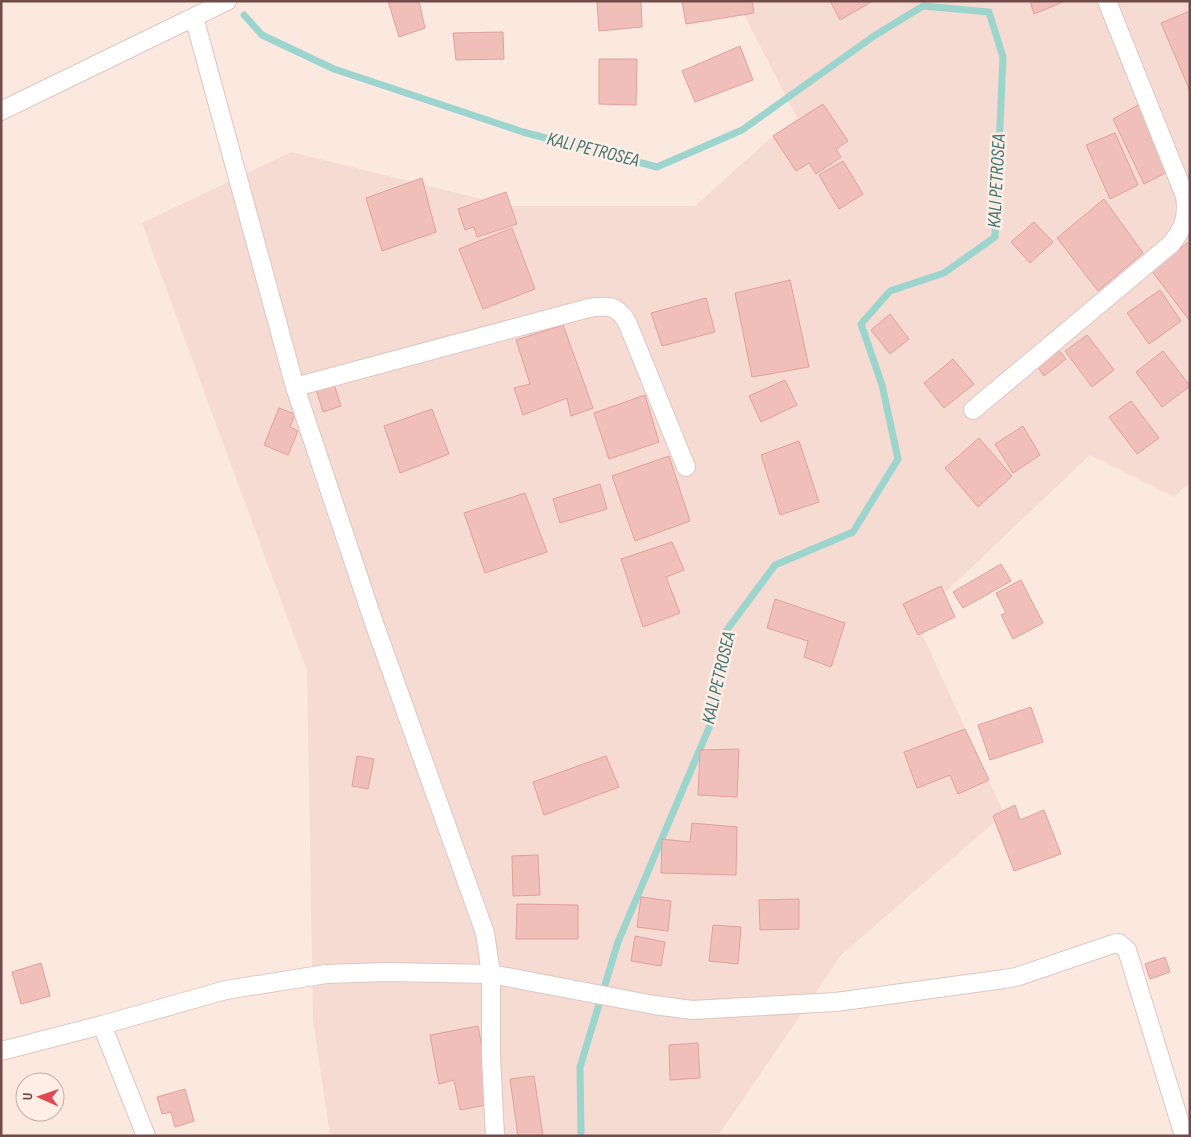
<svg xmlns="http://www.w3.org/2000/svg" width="1191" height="1137" viewBox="0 0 1191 1137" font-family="'Sofia Sans Condensed',sans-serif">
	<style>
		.residential { fill: #f5dbd2 }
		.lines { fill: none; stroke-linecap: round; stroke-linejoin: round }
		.stream { stroke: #9cd5cd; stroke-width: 7 }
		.building { fill: #f0bfb9; stroke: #e2a09a }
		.minor-casing { stroke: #e1c5c0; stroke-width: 20 }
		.minor { stroke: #fff; stroke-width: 18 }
		.labels { text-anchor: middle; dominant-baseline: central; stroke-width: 5; stroke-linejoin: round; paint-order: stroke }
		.water-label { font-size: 19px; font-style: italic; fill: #3d7770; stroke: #ffeee6 }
	</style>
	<rect width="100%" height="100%" fill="#fbe9e0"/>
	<path class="residential" d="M737 1H1190V482L1174 497 1090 455 916 620 1004 814 842 954 718 1136H330L313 1020 307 671 142 223 291 152 510 206H695L773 136 797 118Z"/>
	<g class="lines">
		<path class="stream" d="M244 15 262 35 334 69 523 132 657 167 742 130 874 36 923 6 989 12 1003 57 995 237 944 273 890 291 861 324 882 385 898 459 853 532 775 565 726 631 711 723 618 942 580 1067 581 1136"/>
	</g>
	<path class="building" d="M388 1H419L425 28 399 37Z
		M597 1H641L642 27 599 31Z
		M682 1H752L754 13 686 24Z
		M830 1H873L840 20Z
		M1030 1H1065L1034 14Z
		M1190 11V91L1161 23Z
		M503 32 504 59 456 60 453 33Z
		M740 46 753 80 695 102 682 71Z
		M599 59H637L636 105 599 104Z
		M823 104 848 141 836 149 841 157 816 174 809 163 796 171 773 136Z
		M1140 104 1171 170 1144 184 1113 119Z
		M1115 133 1138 185 1110 199 1086 145Z
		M843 161 863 194 839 209 819 175Z
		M422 178 436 232 382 251 366 198Z
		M506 192 517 224 477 237 474 227 465 230 458 209Z
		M1104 199 1143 253 1098 291 1057 238Z
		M1034 222 1053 242 1030 263 1011 242Z
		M512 228 535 289 483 309 459 249Z
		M1190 241V320H1189L1151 270Z
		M790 280 809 367 752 377 735 293Z
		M1160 290 1181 321 1149 344 1127 313Z
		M706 298 715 332 662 346 651 313Z
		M890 314 909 339 890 354 871 330Z
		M563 325 593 408 571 416 567 398 523 415 514 388 530 384 516 340Z
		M1087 335 1114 370 1092 387 1065 351Z
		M1055 346 1066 359 1044 376 1035 363Z
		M1163 351 1190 386 1162 407 1136 372Z
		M953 359 974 384 944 408 924 383Z
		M785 380 797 405 761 422 749 396Z
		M334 384 341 406 323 412 316 389Z
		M645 395 659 442 609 459 594 413Z
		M1131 401 1159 438 1137 454 1109 417Z
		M279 408 295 414 290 427 298 431 288 455 264 445Z
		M432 409 449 454 400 473 384 426Z
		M1023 426 1040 455 1013 473 995 444Z
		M979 438 1012 476 978 507 945 468Z
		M799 441 819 502 780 515 761 455Z
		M669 456 690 521 635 541 612 476Z
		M600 484 607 509 560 523 553 499Z
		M525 493 547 552 485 573 464 513Z
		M672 542 684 570 666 577 680 613 643 627 621 559Z
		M1001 564 1011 581 963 608 953 592Z
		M1021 580 1043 623 1013 639 1001 615 1006 613 996 593Z
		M941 586 955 617 918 635 903 604Z
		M775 599 845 623 831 667 804 657 808 641 767 628Z
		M1031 707 1043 742 990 760 978 725Z
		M965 729 989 780 958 794 950 775 917 788 904 752Z
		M739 749 737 797 698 795 700 750Z
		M357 756 374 759 368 789 352 786Z
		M606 756 619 787 544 815 533 782Z
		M1015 805 1020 820 1044 810 1061 854 1014 871 993 816Z
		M692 823 737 827 736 875 661 873 662 839 690 842Z
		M538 855 540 895 513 896 512 856Z
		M641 897 671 901 668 931 637 927Z
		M799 899V929L760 930 759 900Z
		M517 904 578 905V939H516Z
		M713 925 741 927 738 964 709 961Z
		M635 936 665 942 661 966 631 961Z
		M1165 957 1170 972 1150 979 1145 964Z
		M41 963 50 996 21 1004 12 972Z
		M478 1026 492 1104 460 1110 454 1080 439 1084 430 1035Z
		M698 1043 700 1078 670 1080 669 1045Z
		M534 1076 543 1136H518L510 1079Z
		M185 1089 194 1121 175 1127 171 1112 162 1114 157 1097Z"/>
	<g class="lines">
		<defs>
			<path id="minor" d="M194 17 295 387 373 620 485 933 491 974V1057L495 1136
				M1 111 227 1
				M295 387 589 308C608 305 617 305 627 322L686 467
				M973 410 1171 244C1184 228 1188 216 1185 196L1107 1
				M102 1025 146 1136
				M1 1051 102 1025 226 990 326 974 387 972 491 974 654 1005 692 1010 836 1002 1004 979 1016 977 1113 944 1119 943 1127 950 1184 1136"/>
		</defs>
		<use href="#minor" class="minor-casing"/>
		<use href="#minor" class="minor"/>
	</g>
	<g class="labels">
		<g class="water-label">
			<text transform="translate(593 150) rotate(14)">KALI PETROSEA</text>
			<text transform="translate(997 181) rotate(-87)">KALI PETROSEA</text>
			<text transform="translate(719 678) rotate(-77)">KALI PETROSEA</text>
		</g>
	</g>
	<rect width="1191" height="1137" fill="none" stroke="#714b48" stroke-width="5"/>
	<g transform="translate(40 1097) rotate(272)"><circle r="24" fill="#ffeee6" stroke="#c6ada7"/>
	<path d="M0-4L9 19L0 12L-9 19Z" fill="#e34852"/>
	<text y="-8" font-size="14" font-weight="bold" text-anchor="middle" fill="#714b48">U</text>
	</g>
</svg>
